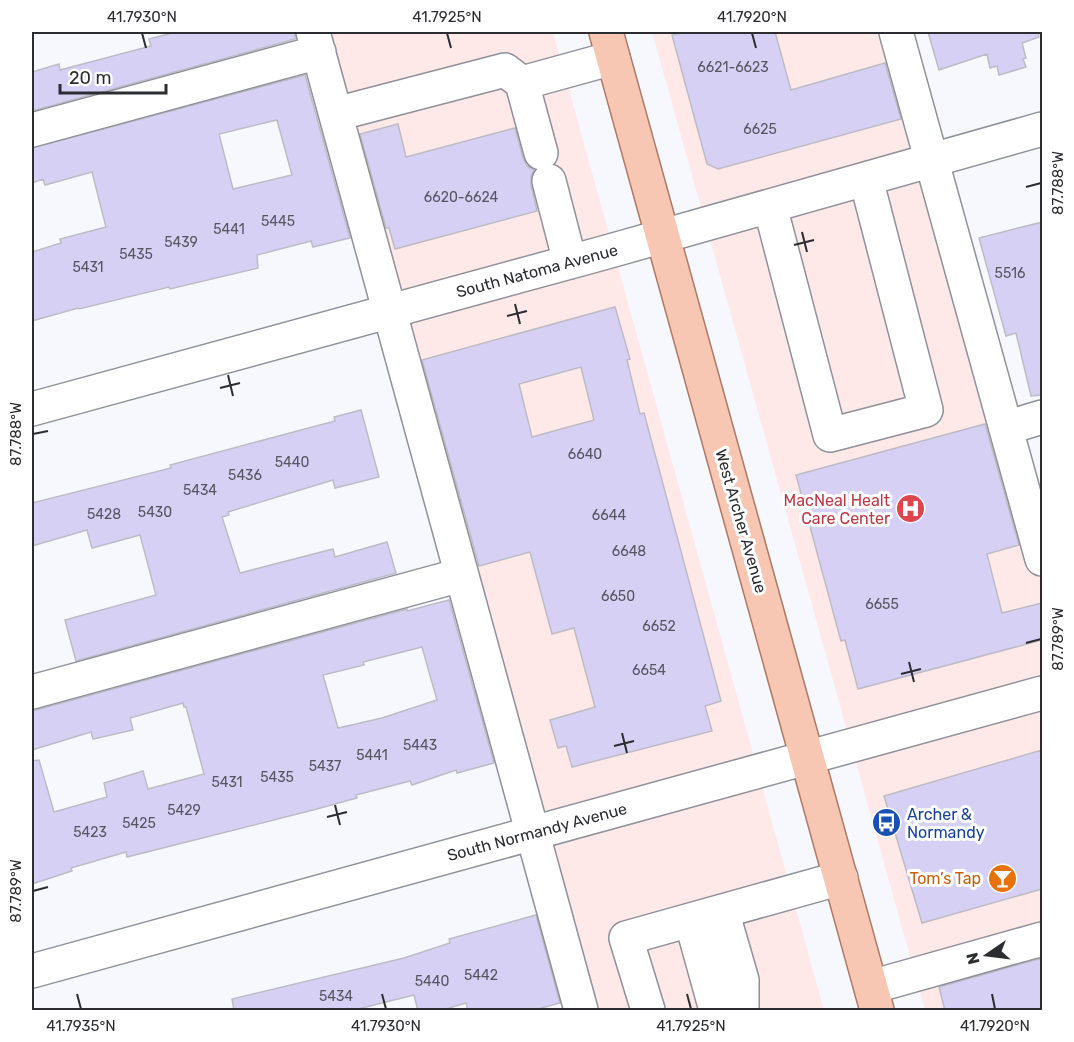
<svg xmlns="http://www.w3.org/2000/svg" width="1074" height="1042" viewBox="0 0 1074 1042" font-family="Rubik,sans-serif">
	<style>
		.commercial { fill: #fee8e8 }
		.building { fill: #d7d0f5; stroke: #bdbcc5; stroke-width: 1.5; fill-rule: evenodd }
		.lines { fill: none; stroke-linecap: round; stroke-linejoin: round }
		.minor-casing { stroke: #8e919a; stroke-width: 36 }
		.major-casing { stroke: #ac7965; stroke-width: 36 }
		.minor { stroke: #fff; stroke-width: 33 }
		.major { stroke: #f7c7b4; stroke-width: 33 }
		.ticks { fill: none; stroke: #2b2d30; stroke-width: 2 }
		.labels { text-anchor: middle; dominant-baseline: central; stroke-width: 6; stroke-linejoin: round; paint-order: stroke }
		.number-label { font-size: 14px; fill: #565661 }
		.street-label { font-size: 16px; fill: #2b2d30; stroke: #fff }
		.health-label { font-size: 16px; fill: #be3a42; stroke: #fff; text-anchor: end }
		.transit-label { font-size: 16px; fill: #164399; stroke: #fff; text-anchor: start }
		.food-label { font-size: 16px; fill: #c56008; stroke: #fff; text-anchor: end }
		.neatline { fill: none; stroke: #2b2d30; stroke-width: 2 }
		.ticks-label { font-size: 15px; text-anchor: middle; fill: #2b2d30 }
	</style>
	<rect width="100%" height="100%" fill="#f6f8fe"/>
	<path class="commercial" d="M318 32H553L824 1010H592Z
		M652 32H907L1042 518V1010H925Z"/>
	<path class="building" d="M176 32H295V39L32 111V72L59 64 60 70 151 46 149 39Z
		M687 32H775L791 90 885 63 901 119 718 169 707 164 672 35Z
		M928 32H1038L1039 37 1022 43 1026 58 1023 59 1026 67 999 75 997 66 990 68 987 54 939 70Z
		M305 75 350 238 313 247 311 241 257 255 258 268 170 289 169 287 79 309 78 308 32 321V252L61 243 60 239 106 227 92 172 45 185 43 179 32 183V148ZM277 120 292 175 233 189 219 134Z
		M398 124 406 157 515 128 523 158 527 166 534 170 531 177V185L537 211 395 249 389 228H386L360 134Z
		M1042 222V395L1031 396 1016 333 1006 336 979 238Z
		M615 307 630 359 627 360 640 414 644 413 721 701 705 706 712 731 572 767 566 746 558 748 550 720 595 707 574 628 552 634 530 552 479 566 422 360ZM581 367 594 420 532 437 519 384Z
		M361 410 379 477 335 488 333 480 228 512 229 515 222 517 240 573 333 549 335 557 387 542 396 573 76 661 65 620 156 595 140 535 92 548 87 530 32 546V503L171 468 170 465 335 421 334 417Z
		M985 424 1019 545 987 554 1002 613 1042 603V640L858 689 845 640 841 641 796 475Z
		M449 600 494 763 457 773 456 770 412 785 410 781 356 795 357 798 313 810 127 857 126 852 71 868 72 871 32 884V761L39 760 54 812 107 797 104 783 143 771 148 789 204 774 186 707H184L183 703 130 718 133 730 93 739 91 732 32 750V711L407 609V611ZM422 647 437 700 382 718 338 728 323 675 364 665 363 662Z
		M1042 750V889L922 923 884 796Z
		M536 915 560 1003 531 1011H468L466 1003 439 1011H418L414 995 350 1011H234L232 999 404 958 450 943 449 939Z
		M1042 958V1011H945L939 987Z"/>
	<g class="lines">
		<defs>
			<path id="minor" d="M313 32 581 1010
				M896 32 1042 559
				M522 83 541 153
				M336 114 505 70 522 83 613 58
				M32 130 319 52
				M549 181 570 262
				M770 206 830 435 926 410 866 179
				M32 409 603 253 1042 129
				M1006 428 1042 417
				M32 692 461 575
				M722 911 742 980V1010
				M691 920 716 1010
				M32 971 1042 693
				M871 987 1042 939
				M648 1010 626 938 841 878"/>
			<path id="major" d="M606 32 877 1010"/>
		</defs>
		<use href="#minor" class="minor-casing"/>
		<use href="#major" class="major-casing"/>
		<use href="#minor" class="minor"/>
		<use href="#major" class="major"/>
	</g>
	<path class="ticks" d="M142 33 146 48M447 33 451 48M752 33 756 48M1026 187 1041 183M802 232 807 252M794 245 814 240M515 304 520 324M507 316 527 311M228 375 233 396M220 388 240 383M33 434 48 431M1026 643 1041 639M909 662 914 682M901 674 921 669M622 733 627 753M614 746 634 741M335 805 340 825M327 817 347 812M33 891 48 887M77 994 81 1009M382 994 386 1009M687 994 691 1009M992 994 995 1009"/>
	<defs>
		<symbol id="hospital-disc" viewBox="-11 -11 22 22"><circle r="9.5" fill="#e0444e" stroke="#fff"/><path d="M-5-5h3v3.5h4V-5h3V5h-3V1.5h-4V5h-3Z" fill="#fff"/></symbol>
		<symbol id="bus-disc" viewBox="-11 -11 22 22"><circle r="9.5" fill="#1a4fb4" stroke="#fff"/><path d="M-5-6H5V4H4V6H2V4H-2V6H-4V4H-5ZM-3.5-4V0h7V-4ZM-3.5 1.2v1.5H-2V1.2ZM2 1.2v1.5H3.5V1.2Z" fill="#fff"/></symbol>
		<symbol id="bar-disc" viewBox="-11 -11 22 22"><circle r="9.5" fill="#e8710a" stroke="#fff"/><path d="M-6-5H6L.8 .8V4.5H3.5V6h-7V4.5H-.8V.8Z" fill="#fff"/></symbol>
	</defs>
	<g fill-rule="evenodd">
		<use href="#hospital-disc" x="894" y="492" width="33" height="33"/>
		<use href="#bus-disc" x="870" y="806" width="33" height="33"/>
		<use href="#bar-disc" x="986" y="862" width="33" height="33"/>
	</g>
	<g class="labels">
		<g class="number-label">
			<text x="733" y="67">6621-6623</text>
			<text x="760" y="129">6625</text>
			<text x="461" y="197">6620-6624</text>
			<text x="278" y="221">5445</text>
			<text x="229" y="229">5441</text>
			<text x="181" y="242">5439</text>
			<text x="136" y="254">5435</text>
			<text x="88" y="267">5431</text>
			<text x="1010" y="273">5516</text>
			<text x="585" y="454">6640</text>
			<text x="292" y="462">5440</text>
			<text x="245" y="475">5436</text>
			<text x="200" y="490">5434</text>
			<text x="155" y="512">5430</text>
			<text x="104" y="514">5428</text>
			<text x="609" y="515">6644</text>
			<text x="629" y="551">6648</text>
			<text x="618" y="596">6650</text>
			<text x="882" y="604">6655</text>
			<text x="659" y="626">6652</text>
			<text x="649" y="670">6654</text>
			<text x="420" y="745">5443</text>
			<text x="372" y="755">5441</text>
			<text x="325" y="766">5437</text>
			<text x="277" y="777">5435</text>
			<text x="227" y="782">5431</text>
			<text x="184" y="810">5429</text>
			<text x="139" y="823">5425</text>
			<text x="90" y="832">5423</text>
			<text x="481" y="975">5442</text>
			<text x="432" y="981">5440</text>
			<text x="336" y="996">5434</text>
		</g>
		<g class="street-label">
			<text transform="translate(537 271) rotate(-15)">South Natoma Avenue</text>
			<text transform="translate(741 521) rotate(74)">West Archer Avenue</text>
			<text transform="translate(537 832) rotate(-15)">South Normandy Avenue</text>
		</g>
		<g class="health-label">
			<text x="890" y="500">MacNeal Healt<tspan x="890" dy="18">Care Center</tspan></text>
		</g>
		<g class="transit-label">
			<text x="907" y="814">Archer &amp;<tspan x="907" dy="18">Normandy</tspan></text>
		</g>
		<g class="food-label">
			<text x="981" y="878">Tom’s Tap</text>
		</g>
	</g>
	<rect width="1074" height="1042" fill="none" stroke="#ffffff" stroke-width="66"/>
	<g transform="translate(987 955) rotate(256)" stroke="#ffffff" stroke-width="4.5" paint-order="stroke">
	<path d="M0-4.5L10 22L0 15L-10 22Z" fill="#2b2d30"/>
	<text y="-9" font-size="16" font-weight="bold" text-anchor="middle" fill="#2b2d30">N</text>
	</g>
	<path d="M60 84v9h106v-9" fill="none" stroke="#2b2d30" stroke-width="3"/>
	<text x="69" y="84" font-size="18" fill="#2b2d30" stroke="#ffffff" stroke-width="4.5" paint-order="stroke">20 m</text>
	<rect x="33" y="33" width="1008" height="976" class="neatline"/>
	<g class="ticks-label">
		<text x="142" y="22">41.7930°N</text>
		<text x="447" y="22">41.7925°N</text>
		<text x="752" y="22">41.7920°N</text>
		<text transform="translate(1058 183) rotate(-90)" y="5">87.788°W</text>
		<text transform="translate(16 434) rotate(-90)" y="5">87.788°W</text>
		<text transform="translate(1058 639) rotate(-90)" y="5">87.789°W</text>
		<text transform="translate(16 891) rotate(-90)" y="5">87.789°W</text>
		<text x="81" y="1031">41.7935°N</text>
		<text x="386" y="1031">41.7930°N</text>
		<text x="691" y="1031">41.7925°N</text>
		<text x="995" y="1031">41.7920°N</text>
	</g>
</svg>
